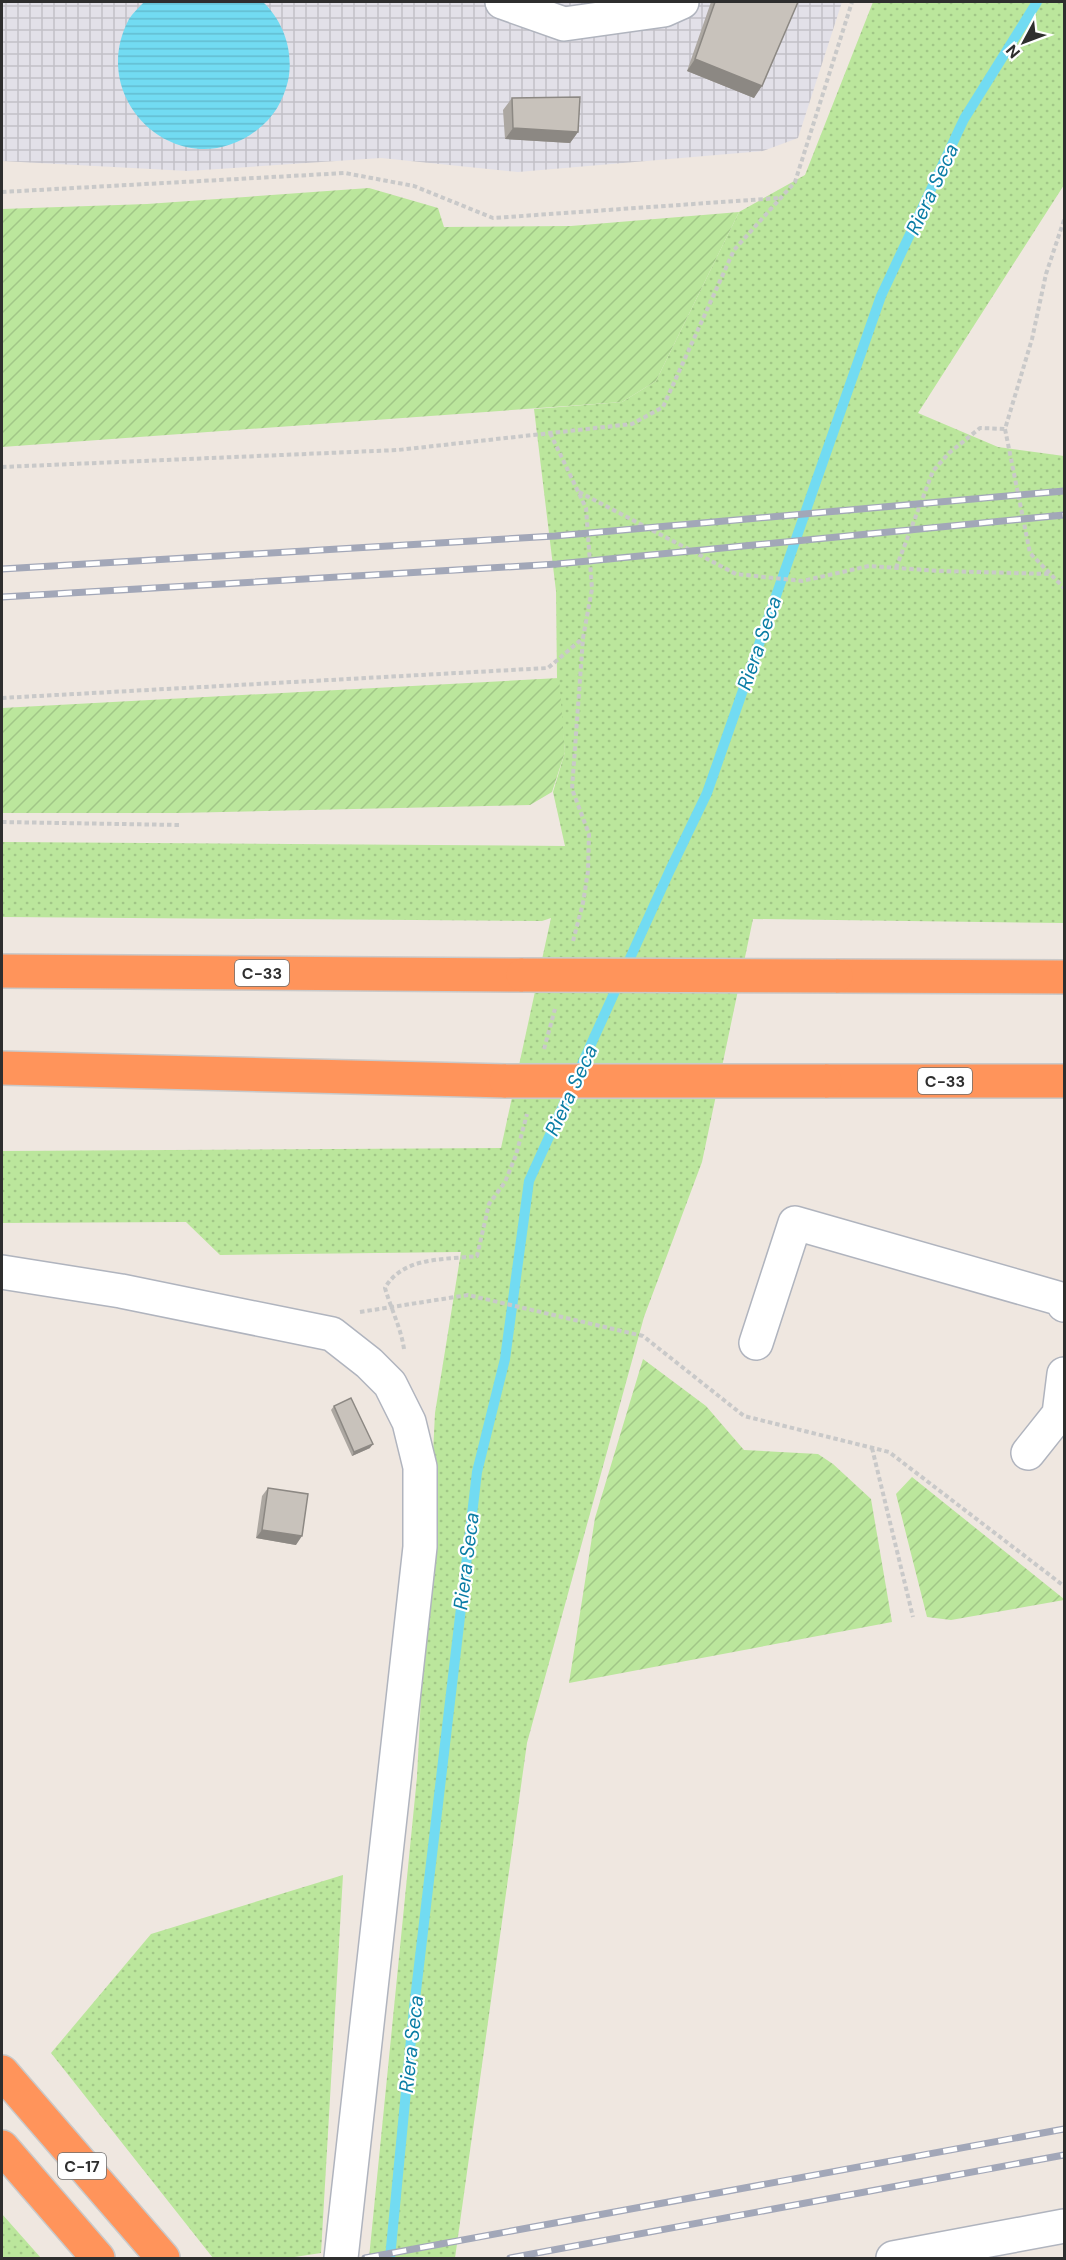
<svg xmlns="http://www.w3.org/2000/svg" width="1066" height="2260" viewBox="0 0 1066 2260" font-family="'DM Sans',sans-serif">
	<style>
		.industrial { fill: url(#industrial-grid) }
		.grass { fill: url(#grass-dots) }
		.garden { fill: url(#garden-furrows) }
		.water { fill: url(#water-rules) }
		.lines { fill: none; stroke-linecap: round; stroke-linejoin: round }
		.stream { stroke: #72dbf2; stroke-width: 10 }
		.minor-casing { stroke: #b0b4be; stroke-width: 36 }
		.highway-casing { stroke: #c9c9c9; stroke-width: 36 }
		.path { stroke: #c9c9c9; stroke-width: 4; stroke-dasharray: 4.5 3; stroke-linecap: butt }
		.minor { stroke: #fff; stroke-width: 33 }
		.highway { stroke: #ff945b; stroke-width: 33 }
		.rail-casing { stroke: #a2a7b8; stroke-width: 7 }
		.rail { stroke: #fff; stroke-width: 4.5; stroke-dasharray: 14; stroke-linecap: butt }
		.highway-bridge-casing { stroke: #c9c9c9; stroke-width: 36; stroke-linecap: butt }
		.highway-bridge { stroke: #ff945b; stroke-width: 33 }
		.wall { fill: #aca7a1 }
		.shaded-wall { fill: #8c8883 }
		.building { fill: #c8c2bb; stroke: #8c8883; stroke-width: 1.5 }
		.labels { text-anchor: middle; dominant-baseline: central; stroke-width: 4.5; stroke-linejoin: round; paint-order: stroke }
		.shield { fill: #fff; stroke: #6d6d6d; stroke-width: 1.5 }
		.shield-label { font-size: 16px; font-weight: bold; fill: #2e2e2e }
		.water-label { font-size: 20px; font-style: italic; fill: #0a7da5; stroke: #fff }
	</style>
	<defs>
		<pattern id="industrial-grid" width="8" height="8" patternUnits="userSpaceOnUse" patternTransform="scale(1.5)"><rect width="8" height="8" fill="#e2e0e8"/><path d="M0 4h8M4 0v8" fill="none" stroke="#c2c0c7"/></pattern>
		<pattern id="grass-dots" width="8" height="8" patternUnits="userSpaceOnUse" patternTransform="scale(1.5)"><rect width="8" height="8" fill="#bbe69c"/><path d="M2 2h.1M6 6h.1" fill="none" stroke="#a1c687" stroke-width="1.8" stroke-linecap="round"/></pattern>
		<pattern id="garden-furrows" width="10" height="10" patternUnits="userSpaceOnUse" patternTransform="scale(1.5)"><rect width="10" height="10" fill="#bbe69c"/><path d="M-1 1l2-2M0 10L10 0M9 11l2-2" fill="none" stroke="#a1c687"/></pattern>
		<pattern id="water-rules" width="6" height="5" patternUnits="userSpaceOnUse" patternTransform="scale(1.5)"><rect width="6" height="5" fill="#72dbf2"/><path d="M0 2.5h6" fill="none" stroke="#63bcd0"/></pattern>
	</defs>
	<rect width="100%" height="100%" fill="#efe7e0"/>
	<path class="industrial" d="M2 2H842L798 138 763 151 518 172 381 158 188 171 2 161Z"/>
	<path class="grass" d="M873 2H1064V185L918 413 998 447 1064 456V923L753 919 702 1162 644 1317 527 1743 455 2258H369L417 1777 435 1413 461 1252 220 1255 186 1222 2 1223V1151L501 1148 551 918 542 921 2 917V842L565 846 553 792 565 752 557 679 556 591 534 409 622 402 656 381 739 212 805 175Z
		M343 1875 321 2253 288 2258H213L51 2053 151 1934Z
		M2 2214 41 2258H2Z"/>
	<path class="garden" d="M369 188 438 208 444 227 571 226 739 212 656 381 622 402 2 447V209L147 204Z
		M559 678 565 752 552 792 530 805 179 813H2V708Z
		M643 1359 706 1406 744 1450 818 1454 833 1464 871 1499 892 1622 569 1683 595 1518Z
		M912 1477 1064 1599V1600L951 1620 927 1617 896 1494Z"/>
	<path class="water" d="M144 2H263C284 22 294 52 288 81 283 101 274 117 257 130 182 188 85 102 129 19 133 13 139 7 144 2Z"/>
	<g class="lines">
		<path class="stream" d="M390 2258 414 2008 477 1472 505 1359 529 1181 670 870 707 793 881 296 964 119 1037 2"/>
		<defs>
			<path id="minor" d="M502 2 564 24 664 10 682 2
				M2 1272 121 1291 332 1334 369 1363 390 1384 409 1422 420 1467V1547L341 2258
				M756 1343 795 1223 1061 1299 1064 1305
				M1028 1453 1059 1414 1064 1374
				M893 2258 1064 2226"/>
			<path id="highway" d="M2 971 523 975
				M836 976 1064 977
				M2 1068 506 1081
				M825 1081H1064
				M2 2072 163 2258
				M2 2147 98 2258"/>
		</defs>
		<use href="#minor" class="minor-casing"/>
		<use href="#highway" class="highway-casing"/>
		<path class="path" d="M2 192 345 173 414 186 493 218 779 198
			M1064 220 1046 274 1032 339 1005 429 1030 553 1064 588
			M2 467 398 450 632 424 663 407 734 250 795 182 852 2
			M579 492 736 574 802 581 869 566 940 571 1050 574
			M896 568 933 471 949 453 980 428 1005 429
			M2 698 548 668 583 638 592 589 586 508 550 433
			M2 822 179 825
			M573 941 583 903 588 871 589 834 572 789 583 638
			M544 1049 555 1009
			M360 1312 468 1295 643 1336 744 1416 889 1452 1064 1586
			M404 1349C401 1328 391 1309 385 1288 403 1256 445 1260 477 1256L489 1204 505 1182 516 1155 527 1114
			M872 1448 913 1617"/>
		<use href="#minor" class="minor"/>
		<use href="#highway" class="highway"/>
		<defs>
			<path id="rail" d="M2 569 555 536 1064 491
				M2 597 557 564 1064 515
				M365 2258 1064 2129
				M510 2258 1064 2155"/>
		</defs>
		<use href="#rail" class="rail-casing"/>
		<use href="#rail" class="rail"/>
		<defs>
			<path id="highway-bridge" d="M523 975 836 976
				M506 1081H825"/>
		</defs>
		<use href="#highway-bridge" class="highway-bridge-casing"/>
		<use href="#highway-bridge" class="highway-bridge"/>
	</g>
	<path class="wall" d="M711 2H798L754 98 687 71Z
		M512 98 578 132 570 143 505 139 503 110Z
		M334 1406 370 1448 352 1456 331 1410Z
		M268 1488 296 1545 256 1538 262 1496Z"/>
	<path class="shaded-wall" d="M695 59 762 86 754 98 687 71Z
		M513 128 578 132 570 143 505 139Z
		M373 1444 370 1448 352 1456 354 1452Z
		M262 1530 302 1536 296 1545 256 1538Z"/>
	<path class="building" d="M715 2H798L762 86 695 59Z
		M580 97 578 132 513 128 512 98Z
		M351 1398 373 1444 354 1452 334 1406Z
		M268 1488 308 1494 302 1536 262 1530Z"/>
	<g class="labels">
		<g class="shield">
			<rect x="235" y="960" width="54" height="26" rx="4.5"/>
			<rect x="918" y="1068" width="54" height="26" rx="4.5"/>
			<rect x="58" y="2153" width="48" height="26" rx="4.5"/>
		</g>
		<g class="shield-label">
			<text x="262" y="973">C-33</text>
			<text x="945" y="1081">C-33</text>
			<text x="82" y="2166">C-17</text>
		</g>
		<g class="water-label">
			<text transform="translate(932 189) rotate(-65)">Riera Seca</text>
			<text transform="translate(759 643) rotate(-71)">Riera Seca</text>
			<text transform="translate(571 1090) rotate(-65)">Riera Seca</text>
			<text transform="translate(466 1561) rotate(-83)">Riera Seca</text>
			<text transform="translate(411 2044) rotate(-84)">Riera Seca</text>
		</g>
	</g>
	<rect width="1066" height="2260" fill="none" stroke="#2e2e2e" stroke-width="6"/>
	<g transform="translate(1024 42) rotate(229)" stroke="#ffffff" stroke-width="4.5" paint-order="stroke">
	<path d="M0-4.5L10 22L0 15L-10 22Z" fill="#2e2e2e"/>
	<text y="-9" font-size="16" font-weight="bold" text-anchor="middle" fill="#2e2e2e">N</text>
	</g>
</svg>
